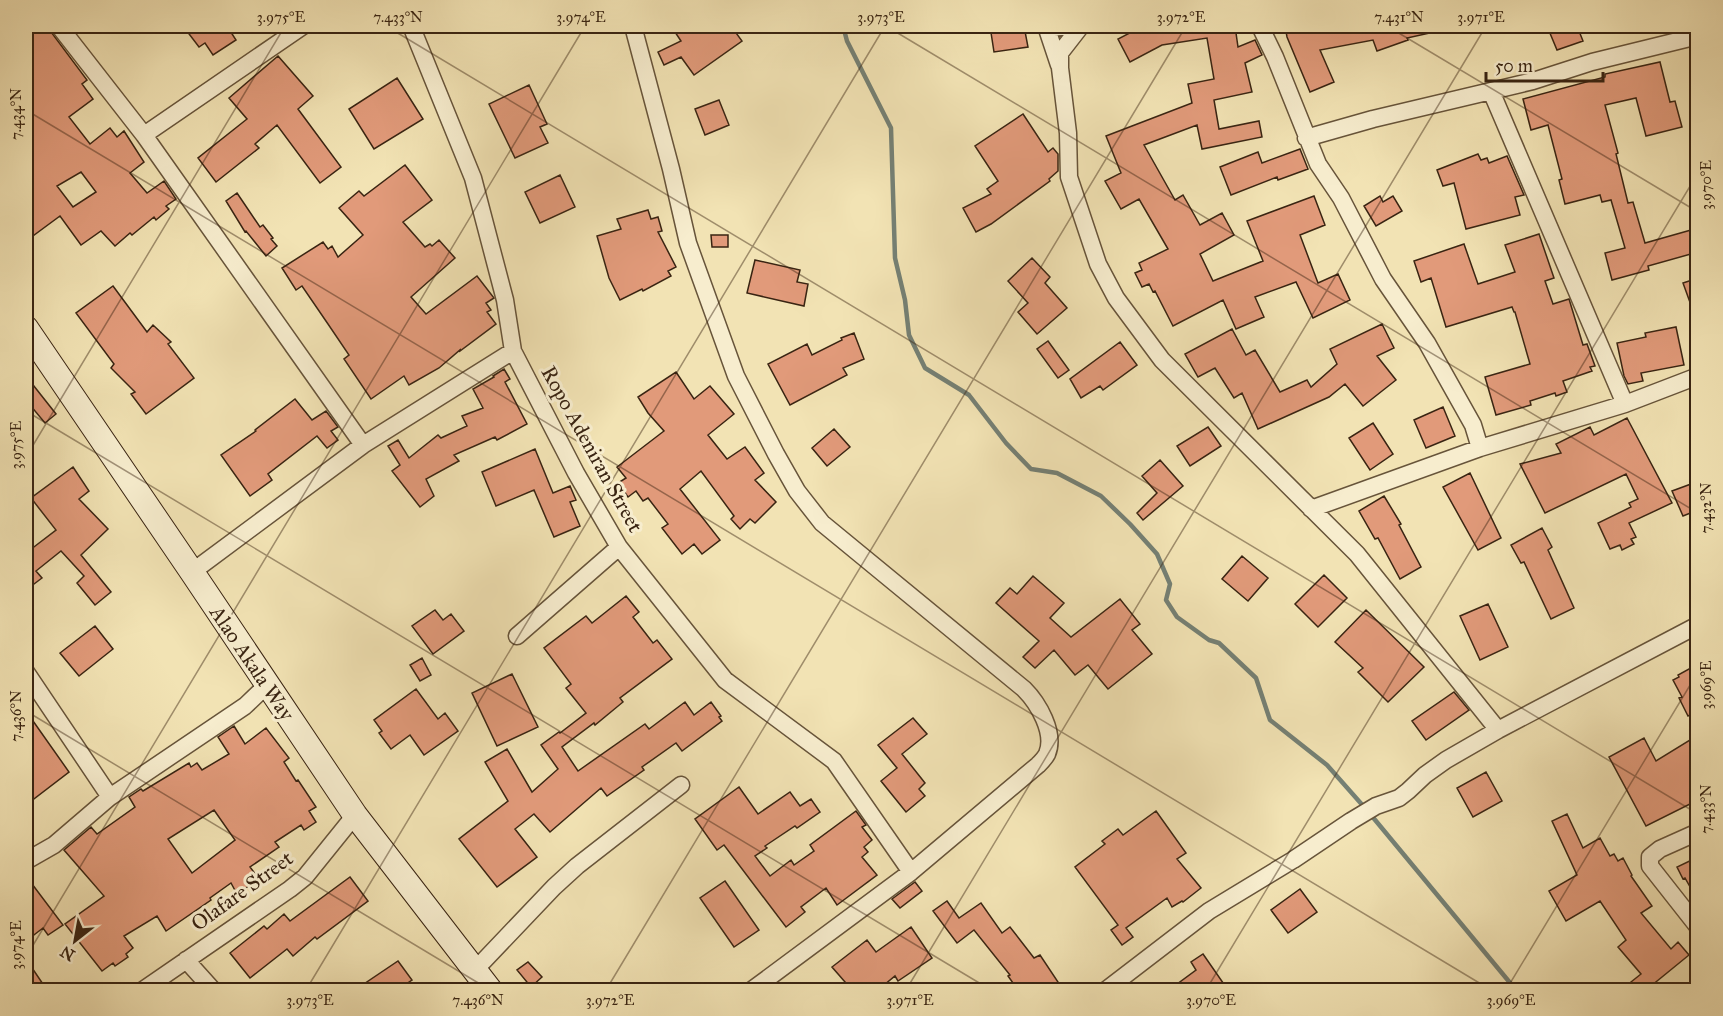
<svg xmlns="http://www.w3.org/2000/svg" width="1723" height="1016" viewBox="0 0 1723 1016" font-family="'IM FELL Great Primer',serif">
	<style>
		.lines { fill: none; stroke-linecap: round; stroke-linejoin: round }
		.stream { stroke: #758074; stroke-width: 4.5 }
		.building { fill: #e19a7a; stroke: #392412; stroke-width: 1.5; fill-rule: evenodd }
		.street-casing { stroke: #67543a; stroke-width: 19 }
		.secondary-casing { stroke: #392412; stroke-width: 26 }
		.street { stroke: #f7edce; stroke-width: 16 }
		.secondary { stroke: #f7edce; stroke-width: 24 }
		.ticks { fill: none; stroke: #392412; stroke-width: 1.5; stroke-opacity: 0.45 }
		.labels { text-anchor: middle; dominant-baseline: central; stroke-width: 6; stroke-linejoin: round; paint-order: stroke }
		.street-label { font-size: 21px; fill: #392412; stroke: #f7edce }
		.neatline { fill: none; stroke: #392412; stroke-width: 2 }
		.ticks-label { font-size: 15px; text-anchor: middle; fill: #392412 }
	</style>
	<rect width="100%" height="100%" fill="#f2e3b4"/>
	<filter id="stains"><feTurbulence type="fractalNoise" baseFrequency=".00333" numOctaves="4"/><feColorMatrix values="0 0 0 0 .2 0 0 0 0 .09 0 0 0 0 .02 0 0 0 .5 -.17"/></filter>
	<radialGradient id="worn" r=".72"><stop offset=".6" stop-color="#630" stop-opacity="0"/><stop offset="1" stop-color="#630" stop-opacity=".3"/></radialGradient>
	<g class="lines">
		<path class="stream" d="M843 26 847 41 891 128 895 258 905 300 909 335 925 368 969 395 1006 443 1031 469 1057 473 1101 496 1130 524 1157 554 1170 584 1166 600 1177 617 1209 640 1219 643 1256 678 1270 720 1327 765 1365 808
			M1371 815 1516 990"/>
	</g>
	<path class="building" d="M26 26H49L51 32 87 80 82 84 93 99 69 117 90 144 110 128 117 137 124 131 144 162 130 173 147 193 164 181 176 199 166 206 169 209 156 220 154 217 132 235 130 233 115 246 101 231 81 245 60 216 26 241ZM81 172 96 192 73 207 57 186Z
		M183 26H227L236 40 213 55 205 43 199 47Z
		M671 26H731L742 41 694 75 681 57 664 65 658 52 681 41Z
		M990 26H1024L1028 47 994 52Z
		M1143 26H1240L1241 33H1236L1238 47 1255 40 1262 55 1245 63 1252 92 1214 100 1219 129 1259 121 1262 137 1202 149 1197 125 1144 145 1175 200 1183 195 1200 225 1222 213 1234 235 1200 254 1213 281 1263 261 1247 221 1314 196 1325 225 1300 235 1318 283 1338 274 1350 300 1313 318 1296 282 1255 297 1264 317 1236 329 1223 300 1173 326 1155 291 1153 292 1149 284 1142 287 1135 273 1142 270 1139 263 1168 249 1139 199 1121 209 1105 181 1121 173 1106 136 1192 103 1188 84 1214 79 1207 38 1162 45 1130 62 1118 39Z
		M1285 26H1357L1358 30 1369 26H1438L1439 31 1407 38 1408 40 1377 51 1373 40 1320 50 1334 82 1310 92 1287 37Z
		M1547 26H1577L1583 41 1557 50Z
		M278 56 313 96 298 109 341 167 320 183 277 125 255 144 259 148 216 182 198 158 247 119 229 98Z
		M1660 62 1670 102 1675 101 1682 127 1646 136 1636 98 1605 105 1618 153 1616 154 1628 203 1633 202 1645 243 1698 228V252L1648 266 1649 270 1612 280 1605 253 1625 248 1611 200 1602 202 1600 195 1565 204 1559 180 1562 179 1548 125 1531 130 1523 99 1605 77V74Z
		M397 78 423 119 374 149 349 109Z
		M529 85 547 124 540 127 548 143 515 158 489 104Z
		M719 100 729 125 705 135 695 109Z
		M1023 114 1048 152 1053 148 1058 154V171L1049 179 1050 181 991 224 976 232 963 208 991 194 987 189 998 181 975 146Z
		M1300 149 1308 169 1278 180 1277 177 1231 195 1220 167 1258 152 1262 163Z
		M1478 154 1481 160 1487 158 1489 163 1507 156 1524 195 1515 197 1520 215 1466 229 1454 183 1443 186 1437 170Z
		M405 165 432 200 403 222 425 247 430 244 432 246 439 240 455 258 411 297 426 314 477 276 494 298 486 303 491 310 487 312 496 324 460 351V350L439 368 409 385 404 376 371 399 344 359 349 355 328 324 302 286 296 290 282 268 323 242 328 249 332 246 338 257 363 235 339 208 359 191 364 196Z
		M560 175 575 207 540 223 525 192Z
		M237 193 260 227 263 225 273 238 271 239 277 246 266 256 246 231 245 232 226 201Z
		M1380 196 1383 202 1393 196 1402 211 1376 226 1364 206Z
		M648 210 651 219 658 217 662 231 658 232 676 267 668 271 671 276 643 291 642 289 620 300 609 278 597 236 621 229 617 219Z
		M1539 234 1554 278 1545 281 1553 304 1569 299 1583 345 1587 344 1595 366 1590 367 1592 371 1563 381 1567 392 1556 396 1555 393 1530 401 1531 405 1496 415 1485 377 1530 364 1515 312H1514L1512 307 1446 327 1431 278 1421 282 1414 261 1464 244 1478 284 1515 272 1505 245Z
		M711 235H728V247H712Z
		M1032 258 1050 277 1045 283 1067 308 1037 334 1018 312 1028 303 1008 281Z
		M755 260 800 270 797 282 808 284 804 306 747 293Z
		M1698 278V319H1696L1683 283Z
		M113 286 147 332 153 325 171 342 168 344 194 378 146 414 131 394 135 392 111 368 114 364 76 313Z
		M1382 324 1394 348 1377 356 1396 380 1363 406 1345 384 1329 397 1258 429 1242 393 1234 398 1215 368 1198 377 1185 354 1232 329 1246 355 1255 350 1280 392 1307 380 1311 387 1337 364 1330 349Z
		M1676 327 1684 365 1641 373 1643 381 1628 384 1624 376 1617 343 1646 337 1645 333Z
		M854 333 864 359 843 368 847 375 790 405 768 364 807 344 812 355 842 340 841 338Z
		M1048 341 1069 370 1058 378 1037 349Z
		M1120 342 1137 365 1103 390 1100 386 1081 398 1070 379Z
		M504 369 510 379 505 382 527 424 497 440 495 437 454 455 459 461 426 479 434 496 420 507 392 471 400 465 388 446 398 440 409 458 438 435 441 438 467 426 462 416 483 408 473 389 494 377 493 376Z
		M676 372 694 399 710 386 734 414 708 435 727 459 745 447 764 473 755 480 776 502 755 523 750 519 740 529 731 519 734 516 701 471 680 489 720 540 702 554 694 544 682 554 662 528 668 524 648 498 643 501 636 491 628 497 618 483 626 478 617 467 664 431 648 413 638 397Z
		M26 376 56 414 45 423 30 405 33 403 26 389Z
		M295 399 312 420 326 411 338 427 331 431 338 440 327 448 317 436 268 474 272 480 250 496 221 455 256 431 255 430Z
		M1443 407 1455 436 1426 448 1414 420Z
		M1627 418 1672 503 1629 523 1636 537 1631 539 1634 544 1622 550 1620 545 1610 549 1598 523 1631 507 1629 503 1638 499 1626 474 1545 513 1520 464 1561 453 1556 444 1590 427 1594 435Z
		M1373 423 1393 454 1370 470 1349 438Z
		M1208 427 1221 446 1190 466 1177 446Z
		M834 429 850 447 827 466 812 448Z
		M535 449 553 493 570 486 576 500 570 502 580 526 554 537 534 490 496 506 482 472Z
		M1160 460 1183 486 1143 520 1137 513 1157 493 1142 476Z
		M73 467 89 491 79 499 108 529 81 555 111 592 95 605 77 583 84 576 61 551 36 571 42 578 26 590V553L56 530 31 498Z
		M1470 473 1501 538 1478 550 1443 487Z
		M1691 484 1698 499V510L1683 516 1672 491Z
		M1384 496 1401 524 1399 525 1421 567 1400 579 1378 538 1375 539 1359 511Z
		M1542 528 1552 547 1548 550 1574 608 1551 619 1524 562 1521 563 1511 545Z
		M1242 556 1268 578 1248 601 1222 579Z
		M1324 575 1347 598 1318 627 1295 604Z
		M1033 576 1064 603 1050 618 1071 637 1120 599 1140 624 1132 630 1152 654 1108 689 1088 665 1075 675 1054 650 1035 668 1023 657 1039 641 996 603 1010 588 1017 594Z
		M626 596 639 612 633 617 653 643 657 640 672 659 620 698 623 702 595 725 594 723 562 747 578 771 645 724 649 729 685 702 694 715 711 702 721 716 719 717 722 721 682 751 676 743 642 767 644 770 607 796 601 788 550 832 534 814 515 829 537 857 497 887 459 839 508 801 485 762 507 749 532 792 558 769 541 745 559 732 560 733 586 713 566 688 571 684 544 648 586 616 592 623Z
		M1488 604 1508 647 1480 660 1460 616Z
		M435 610 443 620 451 614 464 631 433 654 412 626Z
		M1366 610 1424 667 1388 702 1358 672 1363 668 1335 642Z
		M95 626 113 649 79 676 60 653Z
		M422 658 431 675 420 681 410 665Z
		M1698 664V711L1688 716 1679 698 1682 697 1673 680 1679 677 1678 675Z
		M512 674 538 727 497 746 472 693Z
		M416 689 438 719 445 713 458 731 424 755 410 735 391 749 379 733 382 731 374 720Z
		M1454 692 1469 710 1426 740 1412 721Z
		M26 711 69 772 26 805Z
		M913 718 927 734 902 754 925 783 919 789 925 796 906 812 881 781 897 768 878 745Z
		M234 726 245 744 266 728 289 758 284 762 296 781 298 780 316 807 309 811 316 822 304 830 301 825 275 842 279 847 250 867 259 879 237 894 231 883 210 898 211 900 166 931 157 916 124 936 133 948 126 954 128 957 115 966 113 963 102 971 65 924 104 896 64 850 91 827 97 834 135 807 129 797 141 789 143 791 189 763 191 767 197 763 202 770 229 754 218 737ZM214 810 235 840 192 873 168 839Z
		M1698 735V800L1646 826 1609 757 1644 738 1656 761Z
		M1486 772 1502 801 1473 817 1457 788Z
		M739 787 758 814 790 792 800 806 811 799 820 812 797 828 795 826 765 846 767 848 755 856 770 876 791 860 794 865 814 851 810 845 856 811 866 825 862 827 872 840 864 847 868 852 862 857 877 875 837 905 826 888 801 907 805 912 786 927 724 845 717 850 695 819Z
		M1156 811 1186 853 1177 859 1201 888 1183 902 1182 901 1172 907 1167 898 1126 928 1133 937 1122 945 1111 930 1118 925 1075 867 1105 844 1102 841 1118 829 1123 835Z
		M1567 814 1583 848 1600 838 1610 856 1614 854 1618 861 1623 858 1632 875 1631 876 1652 906 1641 913 1671 949 1678 942 1689 955 1646 990H1621L1641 974 1618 947 1626 940 1600 901 1566 921 1549 891 1577 875 1552 821Z
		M1698 857V901L1685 878 1683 879 1677 867Z
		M26 876 63 925 48 935 43 928 26 941Z
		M350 877 368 901 317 939 315 937 293 956 287 949 250 978 230 953 264 926 267 929 284 914 290 921Z
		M725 881 759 930 734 947 700 898Z
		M915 882 922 891 900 908 892 899Z
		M1300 889 1317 912 1288 933 1271 910Z
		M947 901 959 918 981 903 1002 933 1010 927 1034 958 1040 955 1060 985 1053 990H1018L1008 976 1010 975 974 930 957 943 933 911Z
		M911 927 932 958 898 981 895 976 878 990H852L832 967 867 940 876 952Z
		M1203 954 1228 990H1169L1196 970 1191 962Z
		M26 959 47 990H26Z
		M398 961 412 980 397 990H355Z
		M528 962 542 977 531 987 517 970Z"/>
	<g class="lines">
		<defs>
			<path id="street" d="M59 26 144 135 363 445
				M410 26 412 28 473 178 505 300 513 351 576 473 619 547 725 680 834 761 911 872
				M633 26 671 169 688 243 736 376 776 454 797 491 822 523 1024 689C1038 703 1056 733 1047 754 1045 758 1041 762 1038 765L911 872 752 990
				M1046 26 1059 65
				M1081 26 1060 53V68L1068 133 1069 177 1098 264 1116 298 1162 360 1357 554 1498 730
				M1260 26 1275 57 1318 164 1341 198 1383 279 1427 343 1473 425 1480 448
				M1047 28 1074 26
				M1491 91 1625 404
				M144 135 303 26
				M1306 138 1373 119 1533 81 1592 62 1698 36
				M1311 509 1480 448 1625 404 1698 376
				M192 572 363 445 513 351
				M517 636 619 547
				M26 672 110 797
				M1698 832 1660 849 1650 857V866L1698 927
				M26 861 54 845 110 797 245 706 267 685
				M186 960 213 990
				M475 970 554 887 577 866 681 785
				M143 990 290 889 305 877 355 815
				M1106 990 1209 911 1293 860 1351 821 1376 806 1399 798 1408 791 1425 775 1446 760 1498 730 1698 625"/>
			<path id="secondary" d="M26 328 192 572 355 815 490 990"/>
		</defs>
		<use href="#street" class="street-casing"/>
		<use href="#secondary" class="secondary-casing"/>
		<use href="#street" class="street"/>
		<use href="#secondary" class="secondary"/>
	</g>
	<path class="ticks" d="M386 26 1698 814M886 26 1698 513M1387 26 1698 212M26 110 1491 990M26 411 991 990M26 457 285 26M26 711 490 990M26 957 585 26M306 990 885 26M606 990 1186 26M906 990 1486 26M1206 990 1698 173M1506 990 1698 672"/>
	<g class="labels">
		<g class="street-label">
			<text transform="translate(592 449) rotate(61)">Ropo Adeniran Street</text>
			<text transform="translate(252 663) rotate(56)">Alao Akala Way</text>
			<text transform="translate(242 891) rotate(-36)">Olafare Street</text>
		</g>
	</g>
	<rect width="1723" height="1016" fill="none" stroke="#f2e3b4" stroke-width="66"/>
	<g transform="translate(75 941) rotate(211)" stroke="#f7edce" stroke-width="4.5" paint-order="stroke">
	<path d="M0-4.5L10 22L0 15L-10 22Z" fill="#392412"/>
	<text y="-9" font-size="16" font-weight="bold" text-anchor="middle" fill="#392412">N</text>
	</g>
	<path d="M1486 72v9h117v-9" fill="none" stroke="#392412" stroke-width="3"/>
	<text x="1495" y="72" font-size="18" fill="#392412" stroke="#f7edce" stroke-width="4.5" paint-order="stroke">50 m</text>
	<rect x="33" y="33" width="1657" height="950" class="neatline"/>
	<g class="ticks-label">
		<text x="281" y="22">3.975°E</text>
		<text x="398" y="22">7.433°N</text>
		<text x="581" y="22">3.974°E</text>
		<text x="881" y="22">3.973°E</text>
		<text x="1181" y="22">3.972°E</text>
		<text x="1399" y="22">7.431°N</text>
		<text x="1481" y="22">3.971°E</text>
		<text transform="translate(16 114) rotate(-90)" y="5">7.434°N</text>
		<text transform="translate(1706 185) rotate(-90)" y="5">3.970°E</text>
		<text transform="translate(16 445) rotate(-90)" y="5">3.975°E</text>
		<text transform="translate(1706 508) rotate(-90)" y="5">7.432°N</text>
		<text transform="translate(1706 685) rotate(-90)" y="5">3.969°E</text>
		<text transform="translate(16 716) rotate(-90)" y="5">7.436°N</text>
		<text transform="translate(1706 809) rotate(-90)" y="5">7.433°N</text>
		<text transform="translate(16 945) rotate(-90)" y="5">3.974°E</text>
		<text x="310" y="1005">3.973°E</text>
		<text x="478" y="1005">7.436°N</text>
		<text x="610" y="1005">3.972°E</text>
		<text x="910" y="1005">3.971°E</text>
		<text x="1211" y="1005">3.970°E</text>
		<text x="1511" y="1005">3.969°E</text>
	</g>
	<rect width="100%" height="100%" filter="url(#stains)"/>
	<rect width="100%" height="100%" fill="url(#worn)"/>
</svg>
